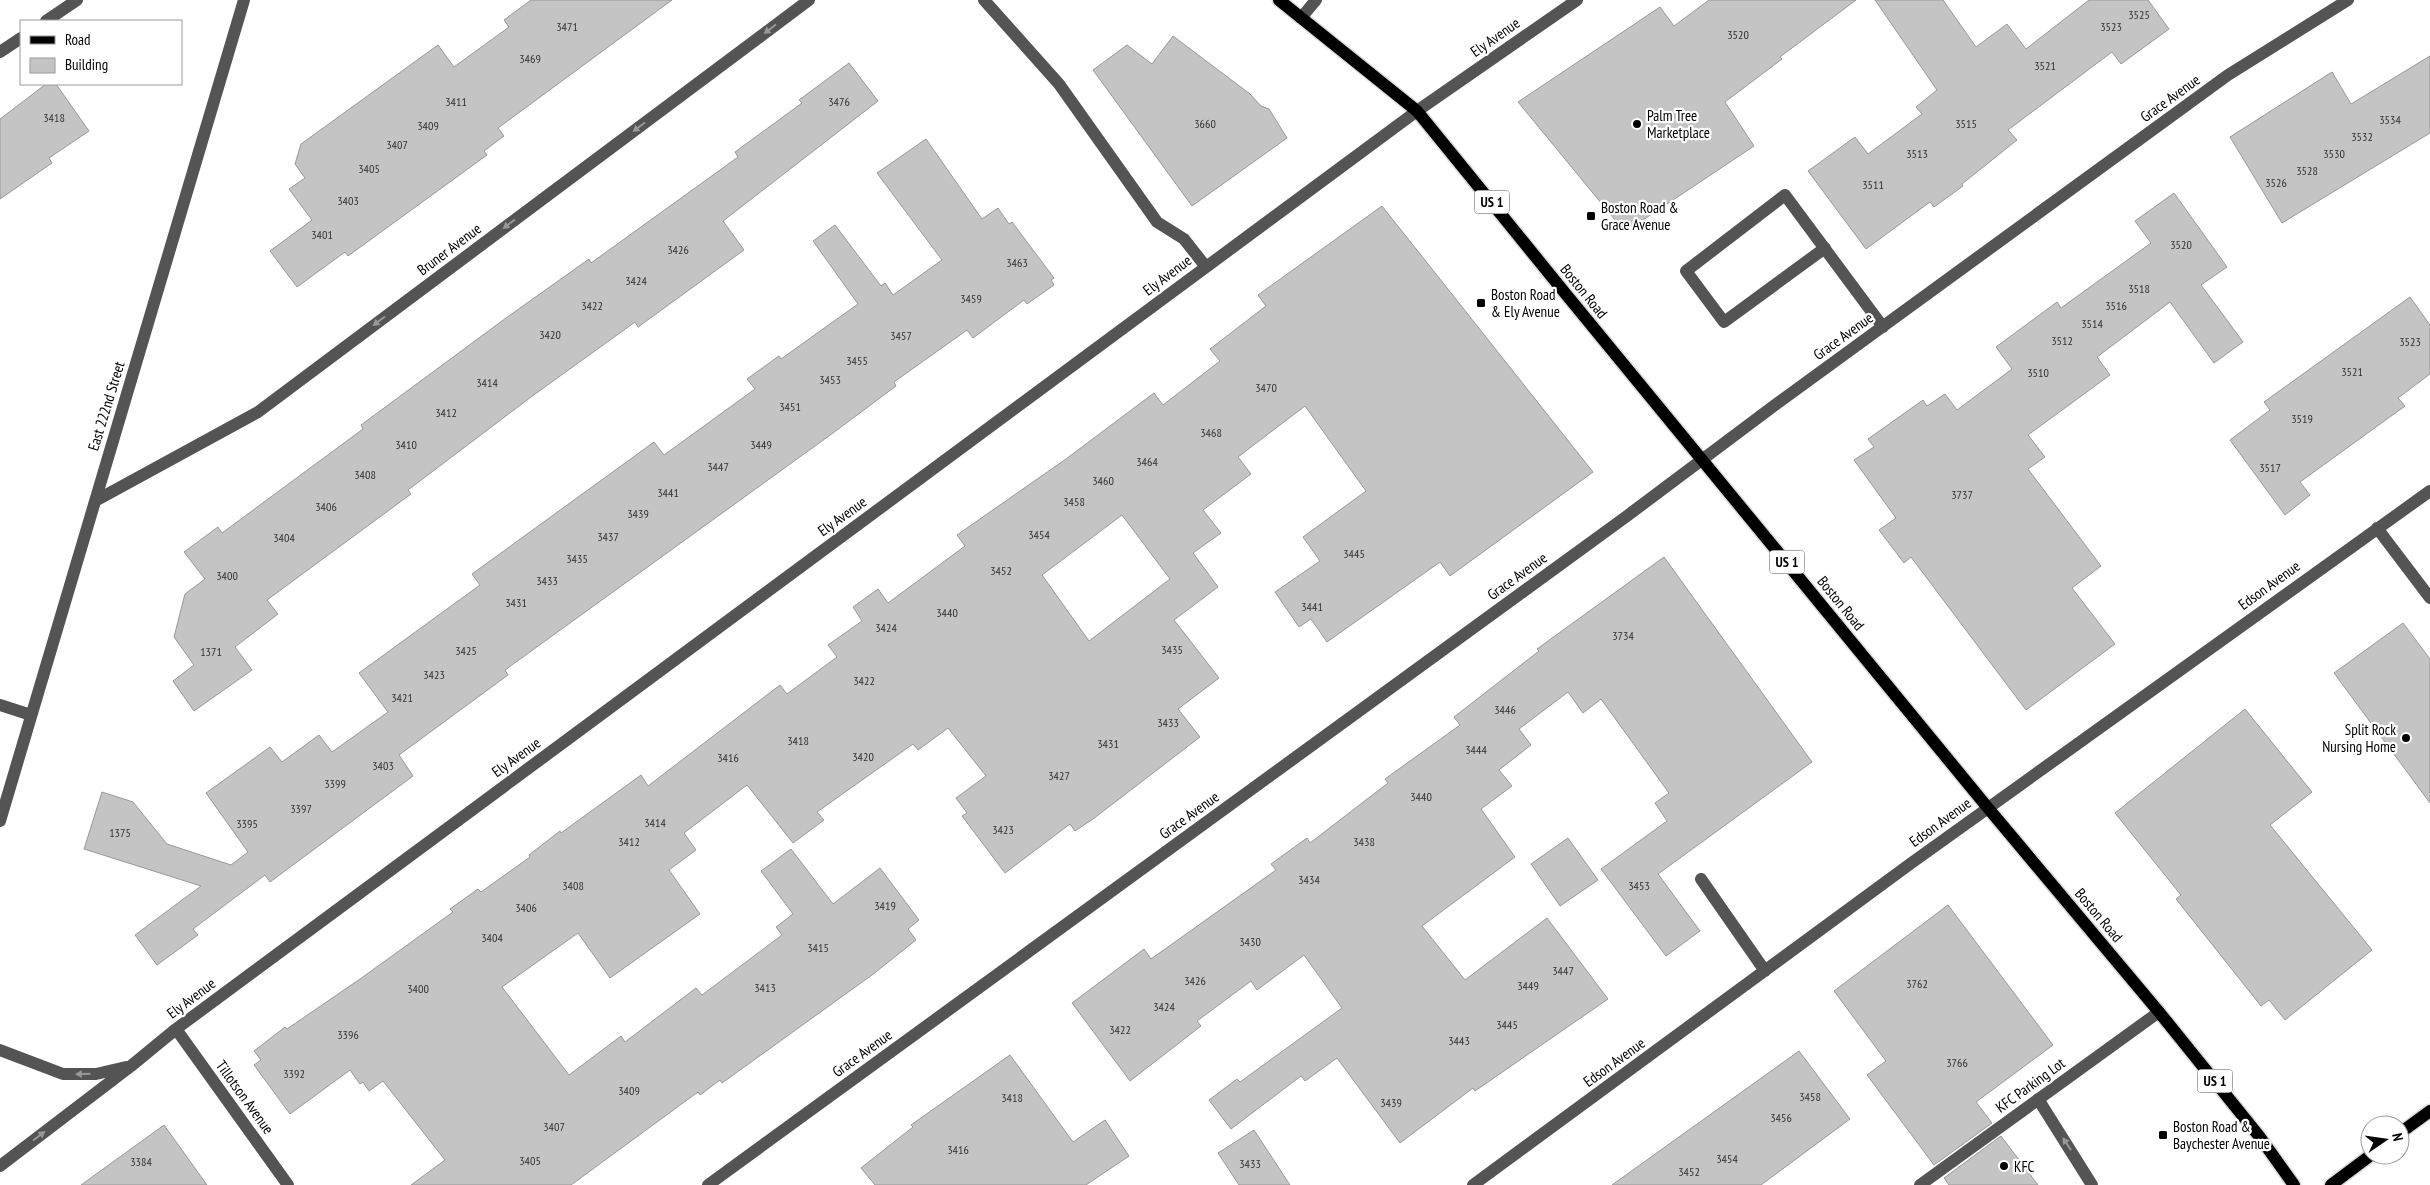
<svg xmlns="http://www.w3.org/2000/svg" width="2430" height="1185" viewBox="0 0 2430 1185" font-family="'PT Sans Narrow',sans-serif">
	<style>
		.building { fill: #c4c4c4; stroke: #989898; fill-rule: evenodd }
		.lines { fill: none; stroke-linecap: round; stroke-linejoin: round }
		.major-casing { stroke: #dbdbdb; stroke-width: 15 }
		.minor { stroke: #545454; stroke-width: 12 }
		.major { stroke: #000; stroke-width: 12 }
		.oneway { fill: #989898 }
		.poi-dot { fill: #000; stroke: #fff; stroke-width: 2 }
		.labels { text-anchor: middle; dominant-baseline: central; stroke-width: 4.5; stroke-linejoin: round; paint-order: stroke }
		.number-label { font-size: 12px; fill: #313131 }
		.shield { fill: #fff; stroke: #4c4c4c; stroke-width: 1 }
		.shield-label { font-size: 14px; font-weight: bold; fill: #000 }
		.street-label { font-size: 15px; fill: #000; stroke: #fff }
		.poi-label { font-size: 15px; fill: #000; stroke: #fff; text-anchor: start }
	</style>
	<rect width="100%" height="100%" fill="#fff"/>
	<path class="building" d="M531 0H672L498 128 504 136 484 151 487 155 348 256 345 252 297 287 270 251 312 220 289 189 305 178 295 164 301 144 438 45 454 67 509 27 504 20Z
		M1709 0H1856L1780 57 1782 59 1725 102 1754 146 1625 232 1518 102 1660 7 1674 26Z
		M1875 0H1943L1976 47 2007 24 2026 49 2089 0H2148L2169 29 2121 64 2112 52 2008 130 2017 140 1962 184 1963 186 1934 207 1930 202 1866 249 1808 171 1855 137 1868 154 1922 114 1916 107 1937 90Z
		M1173 36 1250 94 1261 106 1269 109 1287 138 1192 206 1093 70 1127 45 1152 64Z
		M2430 56V133L2282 223 2230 137 2332 72 2351 104Z
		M849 63 878 101 723 221 744 250 638 327 635 322 531 397 408 490 411 494 267 600 278 614 235 647 252 670 194 711 173 681 194 665 174 637 185 594 205 579 184 552 218 527 222 533 363 429 361 425 506 318 589 259 591 263 738 157 735 152 802 103 799 100Z
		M46 84H56L89 131 49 158 52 163 0 199V119Z
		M926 139 982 219 998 208 1009 224 1012 222 1054 278 1051 280 1054 285 1027 304 1024 300 973 338 967 330 894 382 896 386 833 433 505 670 508 675 399 755 413 776 270 882 265 875 193 929 198 935 157 965 135 935 201 886 84 849 102 792 133 802 167 844 231 865 248 852 206 793 270 747 282 762 319 735 332 752 388 712 359 673 480 585 472 574 654 442 664 455 755 389 747 379 779 356 781 359 858 304 813 241 835 225 881 286 885 283 893 295 942 260 877 173Z
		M2174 193 2227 267 2201 285 2243 342 2214 363 2170 302 2097 357 2110 375 2028 435 2045 457 2028 469 2101 566 2072 588 2115 644 2026 710 1911 557 1904 563 1879 530 1896 518 1854 460 1874 447 1868 439 1923 400 1927 406 1945 394 1957 410 2012 369 1996 347 2057 302 2061 308 2151 243 2135 221Z
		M1382 206 1593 472 1450 576 1440 562 1327 642 1311 619 1299 627 1275 592 1320 561 1303 537 1366 491 1305 406 1238 457 1251 474 1203 510 1221 533 1193 553 1218 587 1174 620 1219 678 1178 709 1200 737 1093 819 1075 831 1070 824 1005 873 962 816 967 813 956 798 986 776 948 728 918 750 913 744 817 812 824 820 793 843 747 785 684 833 696 850 669 870 700 914 610 978 578 933 502 987 569 1075 621 1036 625 1042 696 988 702 995 782 935 776 927 793 914 761 871 791 849 833 904 880 868 919 920 908 929 916 940 872 975 722 1083 720 1080 700 1095 698 1092 571 1185H411L445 1160 383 1081 369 1091 363 1082 360 1084 350 1070 290 1114 254 1065 261 1060 254 1051 285 1027 287 1029 360 979 453 912 450 909 478 889 481 892 530 857 529 855 560 831 561 833 641 775 648 786 780 685 787 694 837 657 828 645 862 621 853 607 878 589 888 603 965 546 957 535 1066 459 1154 393 1163 405 1220 361 1210 349 1266 306 1258 295ZM1122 515 1170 579 1089 641 1042 575Z
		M2410 297 2430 325V374L2398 398 2405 406 2300 482 2310 495 2285 515 2230 440 2270 410 2264 402Z
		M1664 557 1812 762 1658 874 1700 931 1666 956 1601 869 1667 821 1655 803 1669 793 1601 699 1583 713 1568 692 1519 729 1531 745 1499 770 1512 786 1481 809 1515 857 1422 926 1465 980 1547 918 1608 999 1475 1091 1473 1088 1400 1143 1337 1058 1305 1081 1301 1076 1231 1129 1209 1100 1237 1079 1240 1082 1342 1008 1304 955 1257 990 1251 981 1197 1021 1201 1026 1130 1081 1072 1003 1144 949 1151 959 1276 870 1271 864 1307 838 1310 843 1388 783 1385 779 1460 725 1454 717 1539 651 1537 649Z
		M2403 623 2430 659V803L2334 673Z
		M2245 709 2312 792 2270 825 2372 950 2285 1020 2269 1000 2261 1006 2176 899 2181 895 2115 813Z
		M1568 838 1598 880 1560 906 1531 864Z
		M1948 905 2053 1045 1976 1102 1992 1123 1934 1165 1867 1075 1886 1061 1834 991Z
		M1799 1051 1850 1119 1761 1185H1612Z
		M1010 1055 1073 1142 1105 1120 1129 1156 1086 1185H875L861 1168 913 1127 911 1125Z
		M164 1125 207 1185H81Z
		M1254 1130 1290 1185H1239L1218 1153Z
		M2001 1136 2038 1185H1949L1944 1178Z"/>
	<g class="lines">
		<defs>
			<path id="major" d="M1279 0 1417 111 1565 293 1988 808 2159 1012 2259 1136 2294 1185
				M2400 1133 2430 1111
				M2331 1185 2371 1155"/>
		</defs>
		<use href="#major" class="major-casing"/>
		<path class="minor" d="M984 0 1059 84 1157 222 1184 239 1206 267
			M1301 18 1316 0
			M46 21 77 0
			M0 52 21 38
			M1825 248 1724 322 1686 271 1785 195 1883 327
			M95 501 258 412 809 0
			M2377 528 2430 598
			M0 705 31 715
			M0 821 244 0
			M1701 879 1765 971
			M176 1029 288 1185
			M0 1050 63 1074H96L126 1067
			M2038 1099 2092 1185
			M0 1166 131 1066 176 1029 1417 111 1577 0
			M708 1185 1627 516 1775 405 2228 75 2348 0
			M1473 1185 1910 864 2430 491
			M1920 1185 2159 1012"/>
		<use href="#major" class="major"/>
	</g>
	<defs><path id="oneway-solid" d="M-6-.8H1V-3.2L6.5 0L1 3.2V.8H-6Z" transform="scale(1.25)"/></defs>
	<g class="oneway">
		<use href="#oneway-solid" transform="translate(770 29) rotate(143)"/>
		<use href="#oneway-solid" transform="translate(639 127) rotate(143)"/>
		<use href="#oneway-solid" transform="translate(509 224) rotate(143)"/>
		<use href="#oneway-solid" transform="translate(379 321) rotate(143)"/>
		<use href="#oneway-solid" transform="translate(83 1074) rotate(179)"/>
		<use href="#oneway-solid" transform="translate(39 1136) rotate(-37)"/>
		<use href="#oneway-solid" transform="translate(2067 1144) rotate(-123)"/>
	</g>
	<g class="poi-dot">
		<circle cx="1637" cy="124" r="5"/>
		<rect x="1586" y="211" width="10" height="10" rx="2.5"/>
		<rect x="1476" y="298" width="10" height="10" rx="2.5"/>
		<circle cx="2406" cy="738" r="5"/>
		<rect x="2158" y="1130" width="10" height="10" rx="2.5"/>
		<circle cx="2004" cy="1166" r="5"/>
	</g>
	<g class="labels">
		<g class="number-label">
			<text x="2139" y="14">3525</text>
			<text x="567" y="26">3471</text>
			<text x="2111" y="26">3523</text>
			<text x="1738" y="34">3520</text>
			<text x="530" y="58">3469</text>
			<text x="2045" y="65">3521</text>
			<text x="456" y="101">3411</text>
			<text x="839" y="101">3476</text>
			<text x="54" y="117">3418</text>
			<text x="2390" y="119">3534</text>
			<text x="1205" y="123">3660</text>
			<text x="1966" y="123">3515</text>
			<text x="428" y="125">3409</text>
			<text x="2362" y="136">3532</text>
			<text x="397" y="144">3407</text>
			<text x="1917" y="153">3513</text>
			<text x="2334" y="153">3530</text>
			<text x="369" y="168">3405</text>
			<text x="2307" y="170">3528</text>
			<text x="2276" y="182">3526</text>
			<text x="1873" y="184">3511</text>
			<text x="348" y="200">3403</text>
			<text x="322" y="234">3401</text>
			<text x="2181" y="244">3520</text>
			<text x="678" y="249">3426</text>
			<text x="1017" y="262">3463</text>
			<text x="636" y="280">3424</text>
			<text x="2139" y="288">3518</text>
			<text x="971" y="298">3459</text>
			<text x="592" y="305">3422</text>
			<text x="2116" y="305">3516</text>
			<text x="2092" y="323">3514</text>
			<text x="550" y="334">3420</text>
			<text x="901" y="335">3457</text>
			<text x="2062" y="340">3512</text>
			<text x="2410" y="341">3523</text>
			<text x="857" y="360">3455</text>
			<text x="2352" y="371">3521</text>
			<text x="2038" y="372">3510</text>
			<text x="830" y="379">3453</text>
			<text x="487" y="382">3414</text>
			<text x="1266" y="387">3470</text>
			<text x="790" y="406">3451</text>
			<text x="446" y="412">3412</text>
			<text x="2302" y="418">3519</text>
			<text x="1211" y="432">3468</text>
			<text x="406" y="444">3410</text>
			<text x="761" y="444">3449</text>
			<text x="1147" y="461">3464</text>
			<text x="718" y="466">3447</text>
			<text x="2270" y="467">3517</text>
			<text x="365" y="474">3408</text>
			<text x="1103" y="480">3460</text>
			<text x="668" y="492">3441</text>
			<text x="1962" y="494">3737</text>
			<text x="1074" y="501">3458</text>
			<text x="326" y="506">3406</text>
			<text x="638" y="513">3439</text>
			<text x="1039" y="534">3454</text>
			<text x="608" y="536">3437</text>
			<text x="284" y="537">3404</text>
			<text x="1354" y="553">3445</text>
			<text x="577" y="558">3435</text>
			<text x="1001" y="570">3452</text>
			<text x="227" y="575">3400</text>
			<text x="547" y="580">3433</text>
			<text x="516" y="602">3431</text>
			<text x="1312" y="606">3441</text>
			<text x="947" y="612">3440</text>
			<text x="886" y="627">3424</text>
			<text x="1623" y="635">3734</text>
			<text x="1172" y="649">3435</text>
			<text x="466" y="650">3425</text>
			<text x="211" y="651">1371</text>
			<text x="434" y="674">3423</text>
			<text x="864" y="680">3422</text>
			<text x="402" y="697">3421</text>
			<text x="1505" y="709">3446</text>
			<text x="1168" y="722">3433</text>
			<text x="798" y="740">3418</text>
			<text x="1108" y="743">3431</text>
			<text x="1476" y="749">3444</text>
			<text x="863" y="756">3420</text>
			<text x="728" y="757">3416</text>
			<text x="383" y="765">3403</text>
			<text x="1059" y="775">3427</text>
			<text x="335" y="783">3399</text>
			<text x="1421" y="796">3440</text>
			<text x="301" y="808">3397</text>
			<text x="655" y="822">3414</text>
			<text x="247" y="823">3395</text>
			<text x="1003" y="829">3423</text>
			<text x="120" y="832">1375</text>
			<text x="629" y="841">3412</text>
			<text x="1364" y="841">3438</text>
			<text x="1309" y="879">3434</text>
			<text x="573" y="885">3408</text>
			<text x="1639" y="885">3453</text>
			<text x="885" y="905">3419</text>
			<text x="526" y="907">3406</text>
			<text x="492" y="937">3404</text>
			<text x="1250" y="941">3430</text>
			<text x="818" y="947">3415</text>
			<text x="1563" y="970">3447</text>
			<text x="1195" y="980">3426</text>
			<text x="1917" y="983">3762</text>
			<text x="1528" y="985">3449</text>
			<text x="765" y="987">3413</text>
			<text x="418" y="988">3400</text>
			<text x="1164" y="1006">3424</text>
			<text x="1507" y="1024">3445</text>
			<text x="1120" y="1029">3422</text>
			<text x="348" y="1034">3396</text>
			<text x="1459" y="1040">3443</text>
			<text x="1957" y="1062">3766</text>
			<text x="294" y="1073">3392</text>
			<text x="629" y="1090">3409</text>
			<text x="1810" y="1096">3458</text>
			<text x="1012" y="1097">3418</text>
			<text x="1391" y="1102">3439</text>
			<text x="1781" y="1117">3456</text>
			<text x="554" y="1126">3407</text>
			<text x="958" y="1149">3416</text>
			<text x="1727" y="1158">3454</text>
			<text x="530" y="1160">3405</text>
			<text x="141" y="1161">3384</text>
			<text x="1250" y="1163">3433</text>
			<text x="1689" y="1171">3452</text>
		</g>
		<g class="shield">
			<rect x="1474.5" y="190.5" width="35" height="23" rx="4"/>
			<rect x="1769.5" y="550.5" width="35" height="23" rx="4"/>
			<rect x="2197.5" y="1069.5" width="35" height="23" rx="4"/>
		</g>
		<g class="shield-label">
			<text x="1492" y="202">US 1</text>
			<text x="1787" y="562">US 1</text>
			<text x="2215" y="1081">US 1</text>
		</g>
		<g class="street-label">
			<text transform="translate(1495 37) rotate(-35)">Ely Avenue</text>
			<text transform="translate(2170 98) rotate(-36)">Grace Avenue</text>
			<text transform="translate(449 249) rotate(-37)">Bruner Avenue</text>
			<text transform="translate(1167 275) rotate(-37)">Ely Avenue</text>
			<text transform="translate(1584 291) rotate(51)">Boston Road</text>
			<text transform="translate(1843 336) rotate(-36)">Grace Avenue</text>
			<text transform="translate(106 406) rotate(-73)">East 222nd Street</text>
			<text transform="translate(842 516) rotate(-36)">Ely Avenue</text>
			<text transform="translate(1517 576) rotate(-36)">Grace Avenue</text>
			<text transform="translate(2269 585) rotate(-36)">Edson Avenue</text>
			<text transform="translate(1841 603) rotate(51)">Boston Road</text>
			<text transform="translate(516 757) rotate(-36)">Ely Avenue</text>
			<text transform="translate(1189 815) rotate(-36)">Grace Avenue</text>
			<text transform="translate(1940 822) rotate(-36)">Edson Avenue</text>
			<text transform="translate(2099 915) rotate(50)">Boston Road</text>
			<text transform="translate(191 998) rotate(-37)">Ely Avenue</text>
			<text transform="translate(862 1053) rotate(-36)">Grace Avenue</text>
			<text transform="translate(1614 1062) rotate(-36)">Edson Avenue</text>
			<text transform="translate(2030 1085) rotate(-36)">KFC Parking Lot</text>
			<text transform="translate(245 1097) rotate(54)">Tillotson Avenue</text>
		</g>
		<g class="poi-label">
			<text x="1647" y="115">Palm Tree<tspan x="1647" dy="17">Marketplace</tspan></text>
			<text x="1601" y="207">Boston Road &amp;<tspan x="1601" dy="17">Grace Avenue</tspan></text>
			<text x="1491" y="294">Boston Road<tspan x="1491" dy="17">&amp; Ely Avenue</tspan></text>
			<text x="2396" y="729" text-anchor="end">Split Rock<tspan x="2396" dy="17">Nursing Home</tspan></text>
			<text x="2173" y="1126">Boston Road &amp;<tspan x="2173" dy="17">Baychester Avenue</tspan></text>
			<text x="2014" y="1166">KFC</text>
		</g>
	</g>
	<rect x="20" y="20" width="162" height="65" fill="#ffffff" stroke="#999999"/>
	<rect x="30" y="36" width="25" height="8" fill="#000000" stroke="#999999"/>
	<text x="65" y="45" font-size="15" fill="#000000">Road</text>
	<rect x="30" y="58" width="25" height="15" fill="#c4c4c4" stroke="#999999"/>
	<text x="65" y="70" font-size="15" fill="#000000">Building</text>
	<g transform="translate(2385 1140) rotate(77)"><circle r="24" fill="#ffffff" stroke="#999999"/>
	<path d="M0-4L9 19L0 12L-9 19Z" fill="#000000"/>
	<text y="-8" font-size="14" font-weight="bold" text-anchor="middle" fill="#000000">N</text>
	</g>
</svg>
